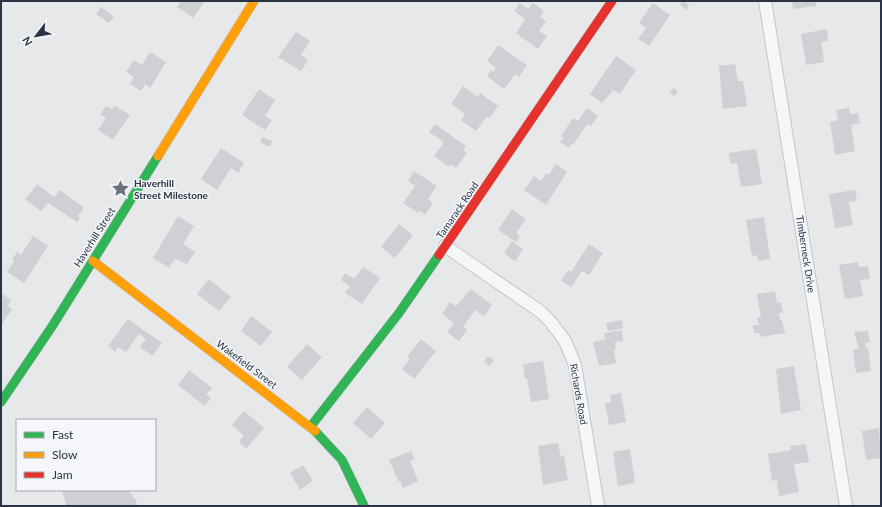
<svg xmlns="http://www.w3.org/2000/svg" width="882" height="507" viewBox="0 0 882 507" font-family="Lato,sans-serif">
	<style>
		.building { fill: #ced0d3 }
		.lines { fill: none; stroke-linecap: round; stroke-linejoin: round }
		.street-casing { stroke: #c4c6c8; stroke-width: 14 }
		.fast-casing { stroke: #c4c6c8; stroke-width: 10 }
		.slow-casing { stroke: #c4c6c8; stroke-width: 10 }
		.jam-casing { stroke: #c4c6c8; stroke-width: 10 }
		.street { stroke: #f5f6f7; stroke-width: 12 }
		.fast { stroke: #30b455; stroke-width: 9 }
		.slow { stroke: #ff9f0a; stroke-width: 9 }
		.jam { stroke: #e5322d; stroke-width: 9 }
		.labels { text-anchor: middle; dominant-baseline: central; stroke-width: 3; stroke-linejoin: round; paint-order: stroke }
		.poi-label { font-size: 10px; font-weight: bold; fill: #2b3445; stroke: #f4f6f9; text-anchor: start }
		.street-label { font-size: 10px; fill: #2b3445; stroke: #f4f6f9 }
	</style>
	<rect width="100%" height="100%" fill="#e6e8ea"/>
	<path class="building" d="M181 1H205L193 18 177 7Z
		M682 1 689 5 686 10 680 5Z
		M792 1H816V6L793 9Z
		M520 3 528 9 533 3 544 11 540 17 546 21 539 31 547 36 538 49 516 33 525 19 514 11Z
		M653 3 670 15 649 46 638 39 646 28 639 23Z
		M101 7 114 17 109 23 96 14Z
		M827 29 828 41 821 42 824 62 806 65 801 34Z
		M296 32 310 41 301 55 308 60 301 71 278 57Z
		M498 45 527 65 519 77 515 74 504 89 487 76 491 70 493 72 496 68 487 61Z
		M150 52 166 62 150 88 145 84 141 91 130 84 134 77 126 72 134 60 142 65Z
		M616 56 636 70 620 94 613 90 602 103 590 94Z
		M735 64 738 81H743L747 106 723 109 719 66Z
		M463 86 478 97 480 93 498 106 490 118 487 116 476 131 461 120 465 114 451 104Z
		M673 88 678 91 675 96 670 93Z
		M259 89 275 100 265 116 272 120 265 130 242 115Z
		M114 105 130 115 113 140 98 130 106 118 100 115 106 106 112 109Z
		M587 108 598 116 591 126 587 124 573 145 571 144 569 148 560 142 564 137 561 136 573 118 578 121Z
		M849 108 850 114 858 113 860 123 851 125 855 151 835 155 830 122 838 120 836 110Z
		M435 124 466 146 463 151 467 153 456 168 450 164 449 167 434 156 444 142 429 132Z
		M262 137 272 141 270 147 260 142Z
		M221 148 244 163 238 173 231 168 217 190 201 179Z
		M756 149 762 184 741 187 737 163 730 164 729 153Z
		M556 164 567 172 546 205 524 190 534 176 541 181 546 173 549 175Z
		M414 171 437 186 428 199 433 203 425 215 420 211 418 213 403 203 415 186 408 181Z
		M37 184 54 197 60 190 84 208 78 216 80 218 77 222 48 203 41 211 25 199Z
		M855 190 857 201 849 202 853 225 835 228 829 194Z
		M512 209 526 219 516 233 520 236 516 242 498 230Z
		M178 216 194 226 183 244 195 252 187 264 175 259 169 268 153 258Z
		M764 217 770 259 758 261 757 255 752 256 746 220Z
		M399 224 413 235 395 258 381 247Z
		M33 236 48 246 24 283 7 272 14 261 12 260 17 252 21 255Z
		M512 241 523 249 515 261 504 253Z
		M589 244 603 253 589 275 582 271 571 287 561 281 568 270 571 272Z
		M858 262V267L868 266 870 279 860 280 863 296 845 299 839 265Z
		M363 267 380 278 362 304 345 293 350 286 341 280 345 273 354 279Z
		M209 279 231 297 219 311 197 294Z
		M471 289 492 305 484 316 475 310 463 327 467 330 459 341 447 332 454 323 442 314 450 302 456 306Z
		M775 291 777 303 781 302 783 313H779L780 320H782L785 333 761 337 760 333H754L753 325H759L757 318 761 317 757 294Z
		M1 293 11 300 8 306 12 309 1 326Z
		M251 316 272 332 261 346 241 331Z
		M128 319 162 343 152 356 140 347 146 339 139 334 126 352 118 347 115 352 108 346Z
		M622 320 623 328 608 331 606 323Z
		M622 330 623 341 615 342 616 349H614L616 363 599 366 593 342 605 340 604 333Z
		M868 331 870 342 865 343 866 348H868L871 371 856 373 853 350 859 349 854 332Z
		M421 339 436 351 414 379 402 369 410 359 407 357Z
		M307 344 322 357 302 380 287 367Z
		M488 356 494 360 490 366 484 362Z
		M543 361 549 399 531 402 527 378H525L523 364Z
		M794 366 801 410 781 414 776 369Z
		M189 370 212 388 206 395 211 398 205 406 178 385Z
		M621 393 626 422 609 425 605 403 611 402 610 395Z
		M367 407 385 423 371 439 353 423Z
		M244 411 264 428 246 449 239 442 244 436 232 425Z
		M879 428 881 458 866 460 862 431Z
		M558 443 561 457 564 456 568 480 543 485 538 446Z
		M806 444 809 462 794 464 799 492 779 496 777 480 772 481 768 454 791 450 790 446Z
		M630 449 635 483 618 486 613 452Z
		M411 451 415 459 410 461 418 481 403 488 400 481 399 482 389 460Z
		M303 465 313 481 300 490 290 473Z
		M62 490H128L136 500 137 506H68L66 505Z"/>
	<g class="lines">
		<defs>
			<path id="street" d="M765 1 846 506
				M445 246 541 312 550 321 565 341 575 365 598 506"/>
			<path id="fast" d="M1 402 53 325 158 156
				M311 426 399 313 439 255
				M315 431 342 460 364 506"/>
			<path id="slow" d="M158 156 254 1
				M93 261 315 431"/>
			<path id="jam" d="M439 255 612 1"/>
		</defs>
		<use href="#street" class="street-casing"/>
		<use href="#fast" class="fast-casing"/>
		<use href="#slow" class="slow-casing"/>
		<use href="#jam" class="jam-casing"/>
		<use href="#street" class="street"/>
		<use href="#fast" class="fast"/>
		<use href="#slow" class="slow"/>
		<use href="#jam" class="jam"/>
	</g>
	<defs>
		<symbol id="sight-bare" viewBox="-9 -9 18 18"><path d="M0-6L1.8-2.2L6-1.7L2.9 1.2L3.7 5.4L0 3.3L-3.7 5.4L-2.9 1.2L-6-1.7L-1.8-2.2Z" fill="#6c737f" stroke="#f4f6f9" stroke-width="2.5" paint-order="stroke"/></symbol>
	</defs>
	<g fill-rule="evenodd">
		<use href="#sight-bare" x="108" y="176" width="25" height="25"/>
	</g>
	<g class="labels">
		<g class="poi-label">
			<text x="134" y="183">Haverhill<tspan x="134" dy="12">Street Milestone</tspan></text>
		</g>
		<g class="street-label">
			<text transform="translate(457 210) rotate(-56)">Tamarack Road</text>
			<text transform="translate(94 237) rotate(-58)">Haverhill Street</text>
			<text transform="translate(806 254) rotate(81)">Timberneck Drive</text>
			<text transform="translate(247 364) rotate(37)">Wakefield Street</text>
			<text transform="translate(579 394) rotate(80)">Richards Road</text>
		</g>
	</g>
	<rect width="882" height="507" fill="none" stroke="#2b3445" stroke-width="4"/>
	<rect x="16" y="419" width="140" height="72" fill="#f4f6f9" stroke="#a4a8b1"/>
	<rect x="24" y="432" width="20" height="6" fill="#30b455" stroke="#a4a8b1"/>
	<text x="52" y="439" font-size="12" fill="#2b3445">Fast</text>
	<rect x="24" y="452" width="20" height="6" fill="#ff9f0a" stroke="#a4a8b1"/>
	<text x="52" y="459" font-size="12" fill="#2b3445">Slow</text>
	<rect x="24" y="472" width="20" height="6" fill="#e5322d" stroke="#a4a8b1"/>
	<text x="52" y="479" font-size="12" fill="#2b3445">Jam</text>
	<g transform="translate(36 36) rotate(239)" stroke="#f4f6f9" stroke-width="3" paint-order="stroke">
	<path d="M0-3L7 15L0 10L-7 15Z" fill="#2b3445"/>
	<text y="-6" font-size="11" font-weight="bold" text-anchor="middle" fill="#2b3445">N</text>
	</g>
</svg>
